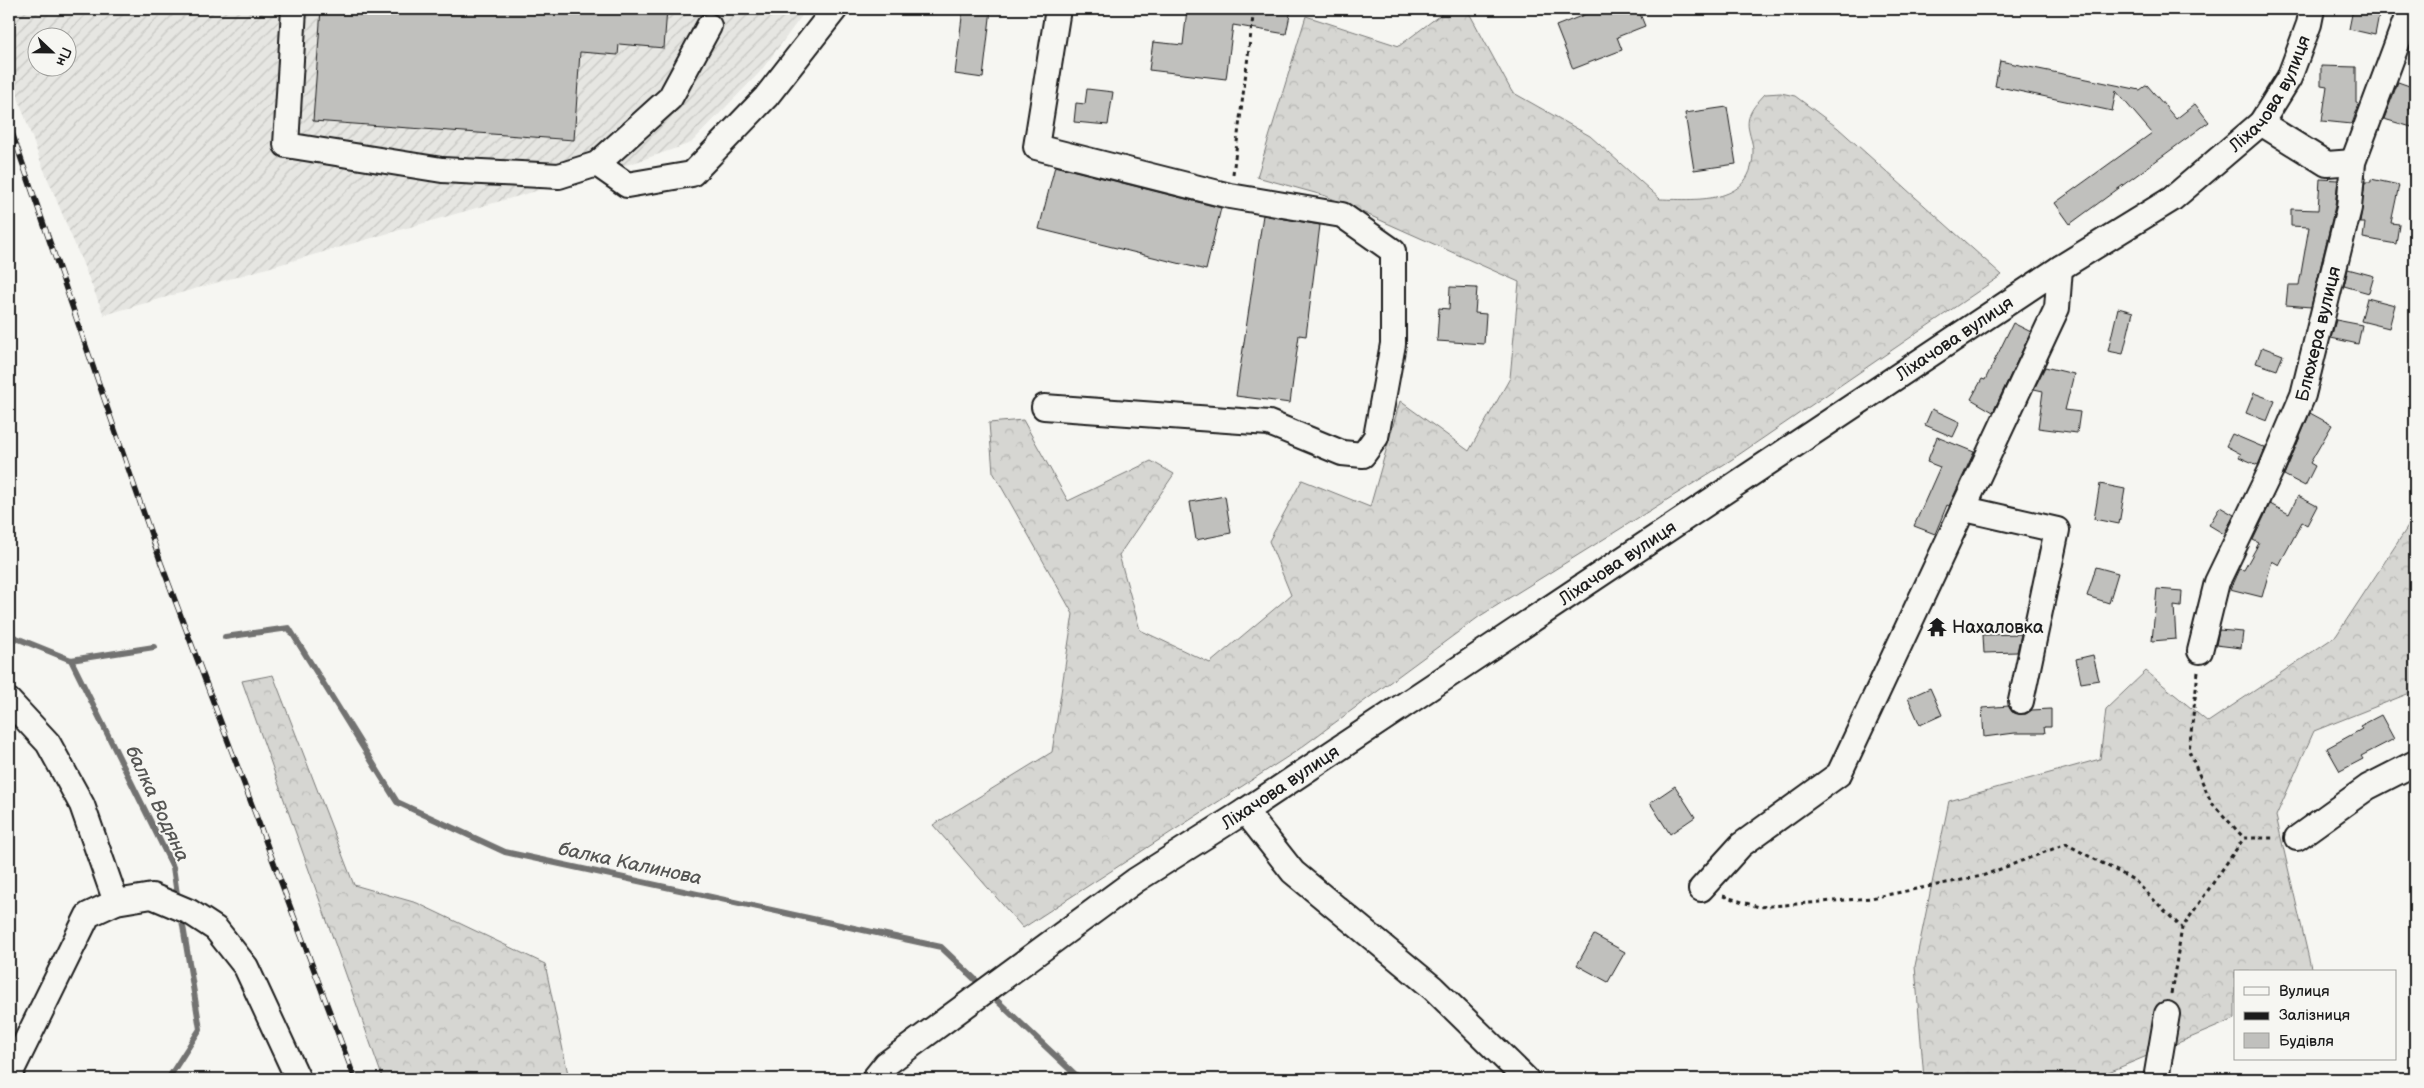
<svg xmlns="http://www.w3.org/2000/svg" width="2424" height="1088" viewBox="0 0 2424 1088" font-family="'Balsamiq Sans',sans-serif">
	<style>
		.industrial { fill: url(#industrial-furrows); fill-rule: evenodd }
		.forest { fill: url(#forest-crowns); stroke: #797977 }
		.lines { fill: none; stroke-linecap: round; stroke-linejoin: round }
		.stream { stroke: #727271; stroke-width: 6 }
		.building { fill: #c0c0bd; stroke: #1c1c1c }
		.minor-casing { stroke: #1c1c1c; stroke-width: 28 }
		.path { stroke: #1c1c1c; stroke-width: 3; stroke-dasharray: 4 4; stroke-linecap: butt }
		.minor { stroke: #f6f6f2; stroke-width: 24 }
		.rail-casing { stroke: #1c1c1c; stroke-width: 5.5 }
		.rail { stroke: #f6f6f2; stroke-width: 4; stroke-dasharray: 11; stroke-linecap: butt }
		.labels { text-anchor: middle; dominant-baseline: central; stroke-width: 4; stroke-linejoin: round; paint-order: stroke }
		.street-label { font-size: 18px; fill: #1c1c1c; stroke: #f6f6f2 }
		.poi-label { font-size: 18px; fill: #1c1c1c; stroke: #f6f6f2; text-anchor: start }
		.water-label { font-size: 19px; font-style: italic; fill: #565654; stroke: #f6f6f2 }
	</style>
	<defs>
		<pattern id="industrial-furrows" width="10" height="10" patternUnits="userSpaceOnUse" patternTransform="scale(1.25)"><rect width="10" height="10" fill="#e6e6e2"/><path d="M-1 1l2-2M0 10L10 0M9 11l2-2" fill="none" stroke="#c5c5c1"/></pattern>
		<pattern id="forest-crowns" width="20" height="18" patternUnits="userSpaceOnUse" patternTransform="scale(1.25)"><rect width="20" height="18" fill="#d6d6d2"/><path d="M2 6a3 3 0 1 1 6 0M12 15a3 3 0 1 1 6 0" fill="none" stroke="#b7b7b4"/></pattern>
	</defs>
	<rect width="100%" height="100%" fill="#f6f6f2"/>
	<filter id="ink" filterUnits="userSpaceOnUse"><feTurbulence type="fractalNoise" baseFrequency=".02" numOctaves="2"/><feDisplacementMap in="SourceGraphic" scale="10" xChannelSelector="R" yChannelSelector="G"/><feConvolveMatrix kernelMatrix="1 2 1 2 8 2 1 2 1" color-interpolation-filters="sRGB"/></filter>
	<g filter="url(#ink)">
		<path class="industrial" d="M9 9H807L760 72 691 143 633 163 104 315 40 160 9 72ZM38 38H68V68H38Z"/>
		<path class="forest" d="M1448 9H1467L1512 92 1590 136 1660 199C1699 200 1754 205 1753 150 1753 143 1750 137 1749 131 1745 115 1755 105 1765 94L1781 93 1795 96 1838 128 2002 275 1731 460 1480 616 1295 752 1023 928 933 825 1052 752 1073 614 993 472 989 423 1023 420 1068 501 1151 461 1174 474 1119 555 1140 630 1210 663 1291 595 1269 541 1302 480 1370 507 1400 401 1469 451 1510 378 1519 282 1326 196 1257 177 1306 16 1399 46Z
			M2415 505V691L2314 731 2276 816 2312 972H2235V1019L2092 1079H1924L1915 966 1949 801 2100 759 2106 709 2146 671 2208 722 2336 636 2411 522Z
			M273 675 354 885 417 903 545 964 569 1079H383L242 681Z"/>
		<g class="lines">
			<path class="stream" d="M9 635 71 660 154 647
				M225 637 289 628 397 802 505 852 941 947 983 987
				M71 660 173 867 178 901
				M990 994 1080 1079
				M168 1079 200 1029 181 914"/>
		</g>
		<path class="building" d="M321 9H667L664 48 619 44 618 55 580 52 574 140 313 121Z
			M963 9H991L983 78 955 74Z
			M1187 9H1282L1291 10 1286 34 1233 25 1226 79 1149 70 1153 42 1183 45Z
			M1599 9H1638L1645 26 1617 37 1622 50 1573 69 1556 26Z
			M2353 9H2380L2375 35 2349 29Z
			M2000 61 2140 90 2147 85 2176 119 2195 104 2209 122 2070 224 2055 203 2152 133 2116 91 2112 111 1995 86Z
			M2321 66 2356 67V103L2359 104 2352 124 2322 121 2327 86 2321 85Z
			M2398 82 2415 88 2408 109 2415 111V128L2384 119Z
			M1087 89 1113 92 1108 125 1074 122 1076 103 1085 104Z
			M1727 107 1736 164 1694 170 1685 113Z
			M1055 166 1221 208 1206 270 1039 229Z
			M2320 179 2338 180 2335 206 2311 307 2286 305 2288 285H2299L2309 227 2291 226V209L2318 210Z
			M2371 179 2399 185 2391 223 2399 224 2396 244 2363 238 2365 223H2360L2365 182H2371Z
			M1263 215 1320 225 1306 336 1299 335 1290 403 1236 396Z
			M2348 269 2374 276 2369 293 2344 286Z
			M1450 287 1477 288 1475 313 1486 314 1484 344 1437 341 1439 308 1449 309Z
			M2367 298 2395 305 2389 328 2361 321Z
			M2118 308 2133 312 2123 354 2108 351Z
			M2336 320 2362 325 2358 344 2331 338Z
			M2013 323 2031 332 1993 412 1971 399 1982 379 1985 380Z
			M2262 347 2283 355 2277 370 2256 363Z
			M2045 367 2074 374 2065 410 2080 412 2077 433 2038 428 2043 391 2034 389Z
			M2254 393 2275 401 2267 421 2246 413Z
			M1932 409 1960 422 1953 437 1925 425Z
			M2310 413 2332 425 2310 463 2315 466 2305 486 2284 475Z
			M2232 434 2265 448 2258 465 2239 457 2241 454 2226 446Z
			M1937 437 1974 452 1949 506 1947 505 1935 534 1914 526 1940 467 1927 462Z
			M2100 484 2125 489 2119 524 2094 519Z
			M1225 496 1231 533 1196 540 1190 502Z
			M2298 496 2317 506 2307 525 2302 522 2279 565 2272 561 2262 597 2230 589 2239 569 2244 570 2259 543 2253 540 2270 504 2289 514Z
			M2220 507 2234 515 2224 534 2209 525Z
			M2096 567 2118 573 2109 603 2087 596Z
			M2157 589 2182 591 2181 607 2174 606 2176 639 2152 641Z
			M2219 630 2243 632 2241 648 2216 645Z
			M2021 634 2017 652 1984 653 1983 635Z
			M2093 655 2099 680 2081 683 2076 659Z
			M1930 688 1942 715 1920 725 1908 698Z
			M2009 706 2012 712 2019 714H2026L2032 710 2051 709V727H2044L2045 733H2015L1984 737 1982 708Z
			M2381 715 2394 739 2361 756 2363 759 2340 771 2327 748 2362 729 2360 726Z
			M1675 786 1695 817 1670 834 1650 803Z
			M1594 935 1625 952 1608 982 1577 965Z"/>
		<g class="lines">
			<defs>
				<g id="minor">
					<path d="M294 9 286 145 442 170 559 176 597 164 670 98 709 26"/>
					<path d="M2261 123 2327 164 2353 162"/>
					<path d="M597 164 627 185 692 174 766 97 835 9"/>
					<path d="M1044 407 1269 423 1342 453 1363 455 1376 437 1393 344V251L1342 215 1230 196 1036 147 1058 9"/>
					<path d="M1965 509 2057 530 2021 701"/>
					<path id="s1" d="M2200 651 2217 582 2271 470 2303 395 2349 208 2353 162 2410 9"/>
					<path d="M9 701 48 743 82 805 116 902"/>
					<path d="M1245 811 1293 872 1433 988 1526 1079"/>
					<path d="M2297 838 2368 787 2415 763"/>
					<path d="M1701 889 1741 845 1839 774 2057 308 2060 268"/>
					<path d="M9 1076 88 915 116 902 152 896 190 912 216 929 246 967 298 1079"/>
					<path id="s2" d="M874 1079 886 1064 1136 880 1245 811 2060 268 2172 199 2261 123 2289 78 2309 24 2312 9"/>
					<path d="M2156 1079 2167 1014"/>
				</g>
			</defs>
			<use href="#minor" class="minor-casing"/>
			<path class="path" d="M1233 174 1254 9
				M2198 672 2189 751 2211 802 2244 838H2276
				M1723 896 1759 907 1871 898 1982 876 2066 844 2134 880 2182 928
				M2171 994 2182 928 2244 838"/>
			<use href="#minor" class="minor"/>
			<defs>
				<path id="rail" d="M9 124 161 563 355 1079"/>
			</defs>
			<use href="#rail" class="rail-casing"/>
			<use href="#rail" class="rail"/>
		</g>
	</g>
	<defs>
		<symbol id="temple-bare" viewBox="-9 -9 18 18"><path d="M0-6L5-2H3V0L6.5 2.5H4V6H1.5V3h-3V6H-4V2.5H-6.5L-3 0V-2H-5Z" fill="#1c1c1c" stroke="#f6f6f2" stroke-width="2.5" paint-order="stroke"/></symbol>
	</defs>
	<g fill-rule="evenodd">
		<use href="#temple-bare" x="1923" y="613" width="28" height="28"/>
	</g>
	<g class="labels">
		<g class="street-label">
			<text stroke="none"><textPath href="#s2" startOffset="1716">Ліхачова вулиця</textPath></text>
			<text stroke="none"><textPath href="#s1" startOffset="340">Блюхера вулиця</textPath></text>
			<text stroke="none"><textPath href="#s2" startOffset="1311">Ліхачова вулиця</textPath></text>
			<text stroke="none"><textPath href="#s2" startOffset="906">Ліхачова вулиця</textPath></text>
			<text stroke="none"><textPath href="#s2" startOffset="501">Ліхачова вулиця</textPath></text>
		</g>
		<g class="poi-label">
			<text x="1952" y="627">Нахаловка</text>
		</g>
		<g class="water-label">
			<text transform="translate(157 804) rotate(65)">балка Водяна</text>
			<text transform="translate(630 864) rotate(12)">балка Калинова</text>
		</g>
	</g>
	<rect width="2424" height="1088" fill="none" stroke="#f6f6f2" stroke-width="30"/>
	<rect x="15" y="15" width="2394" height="1058" fill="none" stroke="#1c1c1c" stroke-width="2" filter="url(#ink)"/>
	<rect x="2234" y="970" width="162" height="90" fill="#f6f6f2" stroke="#9f9f9c"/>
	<rect x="2244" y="987" width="25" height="8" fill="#f6f6f2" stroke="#9f9f9c"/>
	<text x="2279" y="996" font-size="15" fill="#1c1c1c">Вулиця</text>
	<rect x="2244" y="1012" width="25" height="8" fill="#1c1c1c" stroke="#9f9f9c"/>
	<text x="2279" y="1020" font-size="15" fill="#1c1c1c">Залізниця</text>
	<rect x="2244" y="1033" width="25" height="15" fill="#c0c0bd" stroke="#9f9f9c"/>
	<text x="2279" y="1046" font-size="15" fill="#1c1c1c">Будівля</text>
	<g transform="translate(52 52) rotate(112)"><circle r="24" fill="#f6f6f2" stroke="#9f9f9c"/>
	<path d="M0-4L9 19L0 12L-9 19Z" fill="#1c1c1c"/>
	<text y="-8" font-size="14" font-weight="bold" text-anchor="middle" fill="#1c1c1c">Пн</text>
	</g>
</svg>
